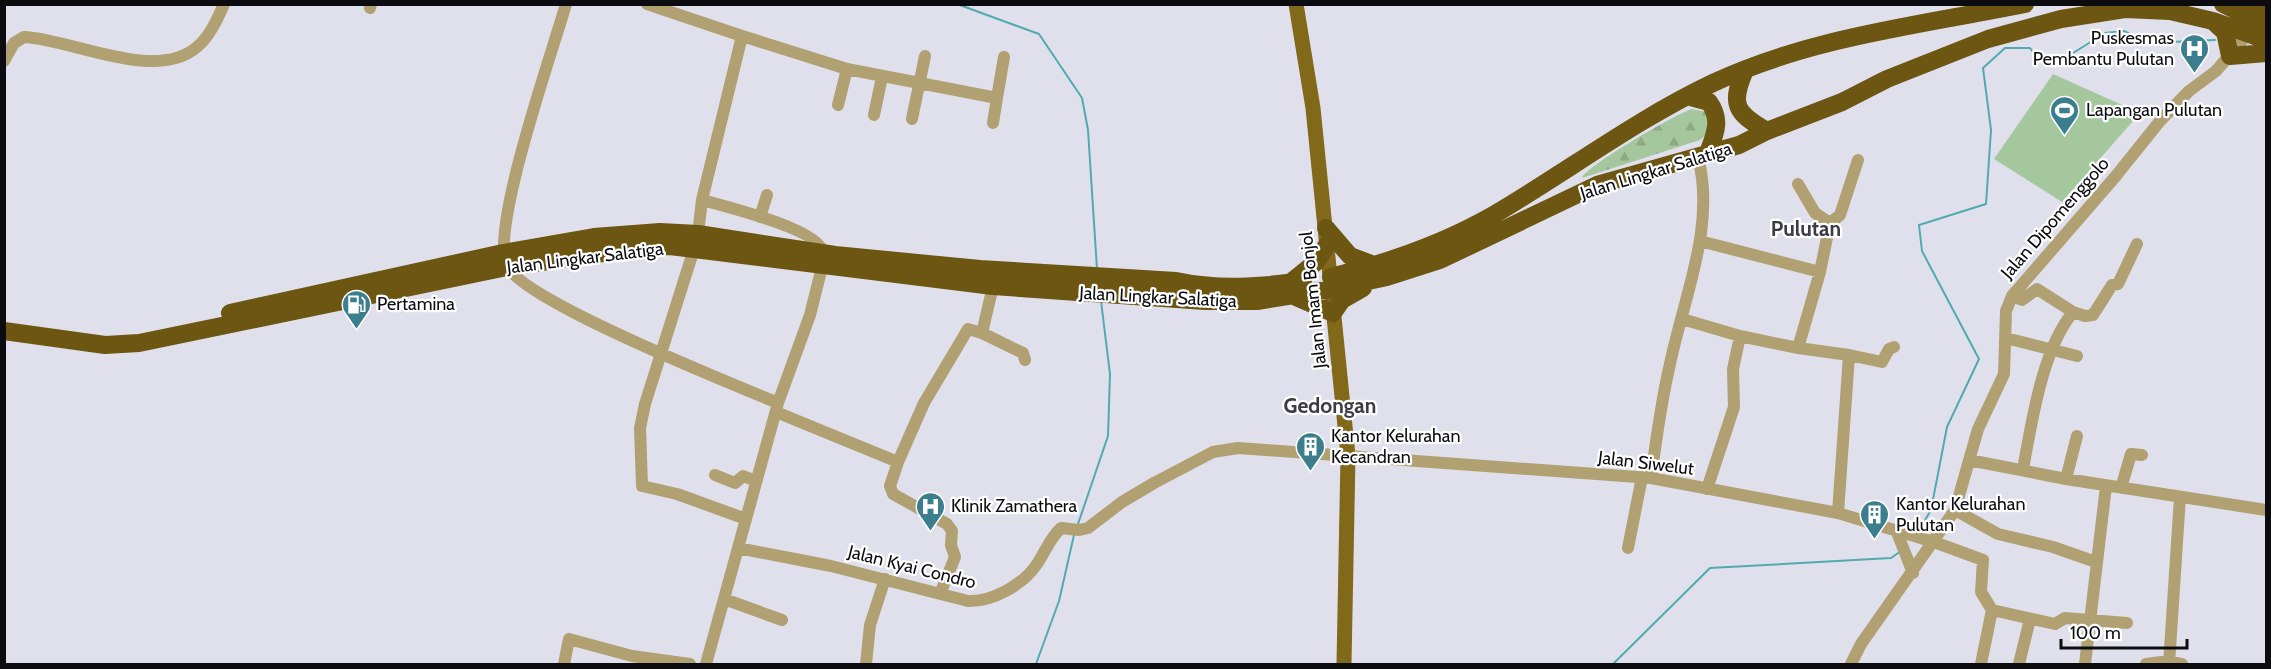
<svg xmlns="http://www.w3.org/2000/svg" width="2271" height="669" viewBox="0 0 2271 669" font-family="Cabin,sans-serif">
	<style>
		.forest { fill: url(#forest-firs) }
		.pitch { fill: #a5c79d }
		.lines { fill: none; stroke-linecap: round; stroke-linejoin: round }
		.stream { stroke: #51aaaf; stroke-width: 2 }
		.minor { stroke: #b1a072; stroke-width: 12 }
		.major { stroke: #826819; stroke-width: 15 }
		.highway { stroke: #6c5611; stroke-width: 18 }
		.labels { text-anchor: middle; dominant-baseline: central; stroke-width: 4.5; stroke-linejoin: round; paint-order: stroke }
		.poi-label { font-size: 18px; fill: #0c0c10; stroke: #fff; text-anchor: start }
		.street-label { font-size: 18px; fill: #0c0c10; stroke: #fff }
		.quarter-label { font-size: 21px; font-weight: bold; fill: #3c3c46; stroke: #fff }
	</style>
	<defs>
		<pattern id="forest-firs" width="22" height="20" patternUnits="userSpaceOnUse" patternTransform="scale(1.5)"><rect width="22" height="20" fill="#a5c79d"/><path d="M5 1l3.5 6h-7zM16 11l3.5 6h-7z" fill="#8daa86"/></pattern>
	</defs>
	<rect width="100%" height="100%" fill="#e0e0ec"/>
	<path class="forest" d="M1692 109 1707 112C1710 122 1710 133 1700 140L1582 178C1583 168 1677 113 1692 109Z"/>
	<path class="pitch" d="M2053 74 2140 113 2062 202 1994 159Z"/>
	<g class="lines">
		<path class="stream" d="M957 4 1039 34 1082 98 1088 130 1097 269
			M1078 524 1108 436 1110 374 1101 301
			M1918 532 1931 510 1947 427 1979 359 1922 251 1919 225 1986 204 1991 130 1983 68 2005 48H2030L2037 57 2054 65 2105 33 2124 31 2147 43 2215 40
			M1036 664 1059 601 1074 535
			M1553 664H1559
			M1613 664 1710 568 1891 558 1901 551"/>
		<path class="minor" d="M566 4C552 53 492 223 506 264 518 299 735 385 778 403
			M647 4 742 36 702 200 698 234
			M370 8 371 4
			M742 36 847 69 997 98 1004 57
			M4 61 14 43 24 37C72 39 155 83 197 47 210 36 217 20 224 4
			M838 105 847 69
			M874 115 882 77
			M912 119 925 56
			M993 123 997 98
			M1798 184 1815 213 1830 223
			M702 200C724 206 822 230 823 253
			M760 217 767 195
			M1700 241 1820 272
			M694 249 645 404 640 428 642 486 677 494 746 519
			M2012 296 2022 300 2037 289 2073 312
			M1682 319 1740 336 1798 348
			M982 333 993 286
			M2006 338 2077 356
			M1849 355 1882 362 1889 349 1894 347
			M776 412 898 462 890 486 893 494 947 524 952 531 951 545 955 557 940 594
			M1969 460 2066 479 2266 510
			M898 462 924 403 968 329 982 333 1023 353 1025 360
			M2023 469C2032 421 2042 350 2073 312L2085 316 2093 315 2112 285 2118 284 2137 244
			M715 475 735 483 743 476 756 481
			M1651 478C1656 440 1661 402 1670 364 1684 296 1716 226 1698 157
			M2066 479 2077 436
			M2121 488 2131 454 2142 455
			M1707 489 1734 407 1733 369 1740 336
			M1955 510 1998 534 2053 547 2096 562
			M1838 513 1849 355 1798 348 1820 272 1830 223 1840 215 1858 160
			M1896 530 1913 573
			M738 548 831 566 968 601C992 602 1023 585 1037 564 1045 552 1050 538 1061 528L1079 530 1088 528 1122 502 1154 483 1213 452 1238 448 1651 478 1838 513 1934 542 1983 560 1981 592 1992 610 1981 664
			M1628 548 1642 477
			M724 599 782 620
			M1992 610 2055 624 2065 618 2127 623
			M564 664 569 639 632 656 690 664
			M706 664 778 403 810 315 822 267
			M866 664 870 625 885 579
			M1851 664 1861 644 1955 510 1978 429 2004 374 2006 311 2012 296 2115 177 2160 121 2189 91 2216 71 2252 29
			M2019 664 2030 619
			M2085 664 2106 486
			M2146 664 2169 661 2182 664
			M2169 664 2180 497"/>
		<path class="major" d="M1296 4 1313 108 1348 456 1344 664"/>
		<path class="highway" d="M2223 4 2266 25
			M2235 6H2266
			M2213 21 2225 32 2230 56 2266 53
			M1745 70C1730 104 1735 113 1767 131
			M1687 96 1709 102C1722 120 1715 134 1708 153
			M1326 228 1350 256 1374 265
			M1331 277C1387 263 1445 243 1495 214 1568 171 1637 119 1713 83 1811 37 1921 25 2025 4
			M1290 283 1316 262 1327 245
			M1296 297 1333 313 1342 300 1363 288
			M230 313 503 253 594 237 660 232 698 234 835 255 980 269 1176 281C1218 290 1260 287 1303 281
			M4 331 105 345 139 343 507 267 637 248 670 246 993 286 1205 301H1257L1331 289 1387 277 1440 260 1597 185 1739 145 1767 131 1842 102 1887 79 1988 39 2061 19 2125 9 2170 11 2213 21 2266 40"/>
	</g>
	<defs>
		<symbol id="hospital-pin" viewBox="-11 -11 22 30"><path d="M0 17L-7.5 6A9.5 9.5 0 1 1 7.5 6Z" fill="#3b7f8e" stroke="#fff"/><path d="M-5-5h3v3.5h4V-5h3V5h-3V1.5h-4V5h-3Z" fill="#fff"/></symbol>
		<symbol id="stadium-pin" viewBox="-11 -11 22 30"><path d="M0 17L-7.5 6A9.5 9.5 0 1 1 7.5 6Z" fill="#3b7f8e" stroke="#fff"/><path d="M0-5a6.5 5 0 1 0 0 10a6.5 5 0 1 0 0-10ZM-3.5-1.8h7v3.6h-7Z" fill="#fff"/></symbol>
		<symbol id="fuel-pin" viewBox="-11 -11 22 30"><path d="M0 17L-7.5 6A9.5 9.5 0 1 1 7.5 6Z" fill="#3b7f8e" stroke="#fff"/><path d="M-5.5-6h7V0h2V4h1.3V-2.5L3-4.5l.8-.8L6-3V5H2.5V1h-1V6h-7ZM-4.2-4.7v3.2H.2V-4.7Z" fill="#fff"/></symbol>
		<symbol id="building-pin" viewBox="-11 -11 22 30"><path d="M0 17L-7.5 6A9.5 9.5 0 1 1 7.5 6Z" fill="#3b7f8e" stroke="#fff"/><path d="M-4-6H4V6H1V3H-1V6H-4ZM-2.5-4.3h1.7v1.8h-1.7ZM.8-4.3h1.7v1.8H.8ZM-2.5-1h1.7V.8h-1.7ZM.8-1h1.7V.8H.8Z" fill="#fff"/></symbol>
	</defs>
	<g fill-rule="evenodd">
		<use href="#hospital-pin" x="2178" y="32" width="33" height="45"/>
		<use href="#stadium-pin" x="2048" y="94" width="33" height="45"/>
		<use href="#fuel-pin" x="340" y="288" width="33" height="45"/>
		<use href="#building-pin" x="1294" y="430" width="33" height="45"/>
		<use href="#hospital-pin" x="914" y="490" width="33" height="45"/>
		<use href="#building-pin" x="1858" y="498" width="33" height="45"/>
	</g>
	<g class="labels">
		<g class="poi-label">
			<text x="2174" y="38" text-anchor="end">Puskesmas<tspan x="2174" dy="21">Pembantu Pulutan</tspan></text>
			<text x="2086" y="110">Lapangan Pulutan</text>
			<text x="377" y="304">Pertamina</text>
			<text x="1331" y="436">Kantor Kelurahan<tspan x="1331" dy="21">Kecandran</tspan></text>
			<text x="1896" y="504">Kantor Kelurahan<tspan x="1896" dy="21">Pulutan</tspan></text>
			<text x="951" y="506">Klinik Zamathera</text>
		</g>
		<g class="street-label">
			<text transform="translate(1656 171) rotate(-17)">Jalan Lingkar Salatiga</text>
			<text transform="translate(2055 218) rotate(-49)">Jalan Dipomenggolo</text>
			<text transform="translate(585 258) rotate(-7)">Jalan Lingkar Salatiga</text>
			<text transform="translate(1158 297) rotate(3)">Jalan Lingkar Salatiga</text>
			<text transform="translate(1313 300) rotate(-96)">Jalan Imam Bonjol</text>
			<text transform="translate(1646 463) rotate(7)">Jalan Siwelut</text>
			<text transform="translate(912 567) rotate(14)">Jalan Kyai Condro</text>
		</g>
		<g class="quarter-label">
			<text x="1806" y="228">Pulutan</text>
			<text x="1330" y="405">Gedongan</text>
		</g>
	</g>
	<rect width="2271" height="669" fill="none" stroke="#0c0c10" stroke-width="12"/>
	<path d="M2061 639v9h126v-9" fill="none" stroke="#0c0c10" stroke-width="3"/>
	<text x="2070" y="639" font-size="18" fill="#0c0c10" stroke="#ffffff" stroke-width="4.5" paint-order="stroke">100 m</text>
</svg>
